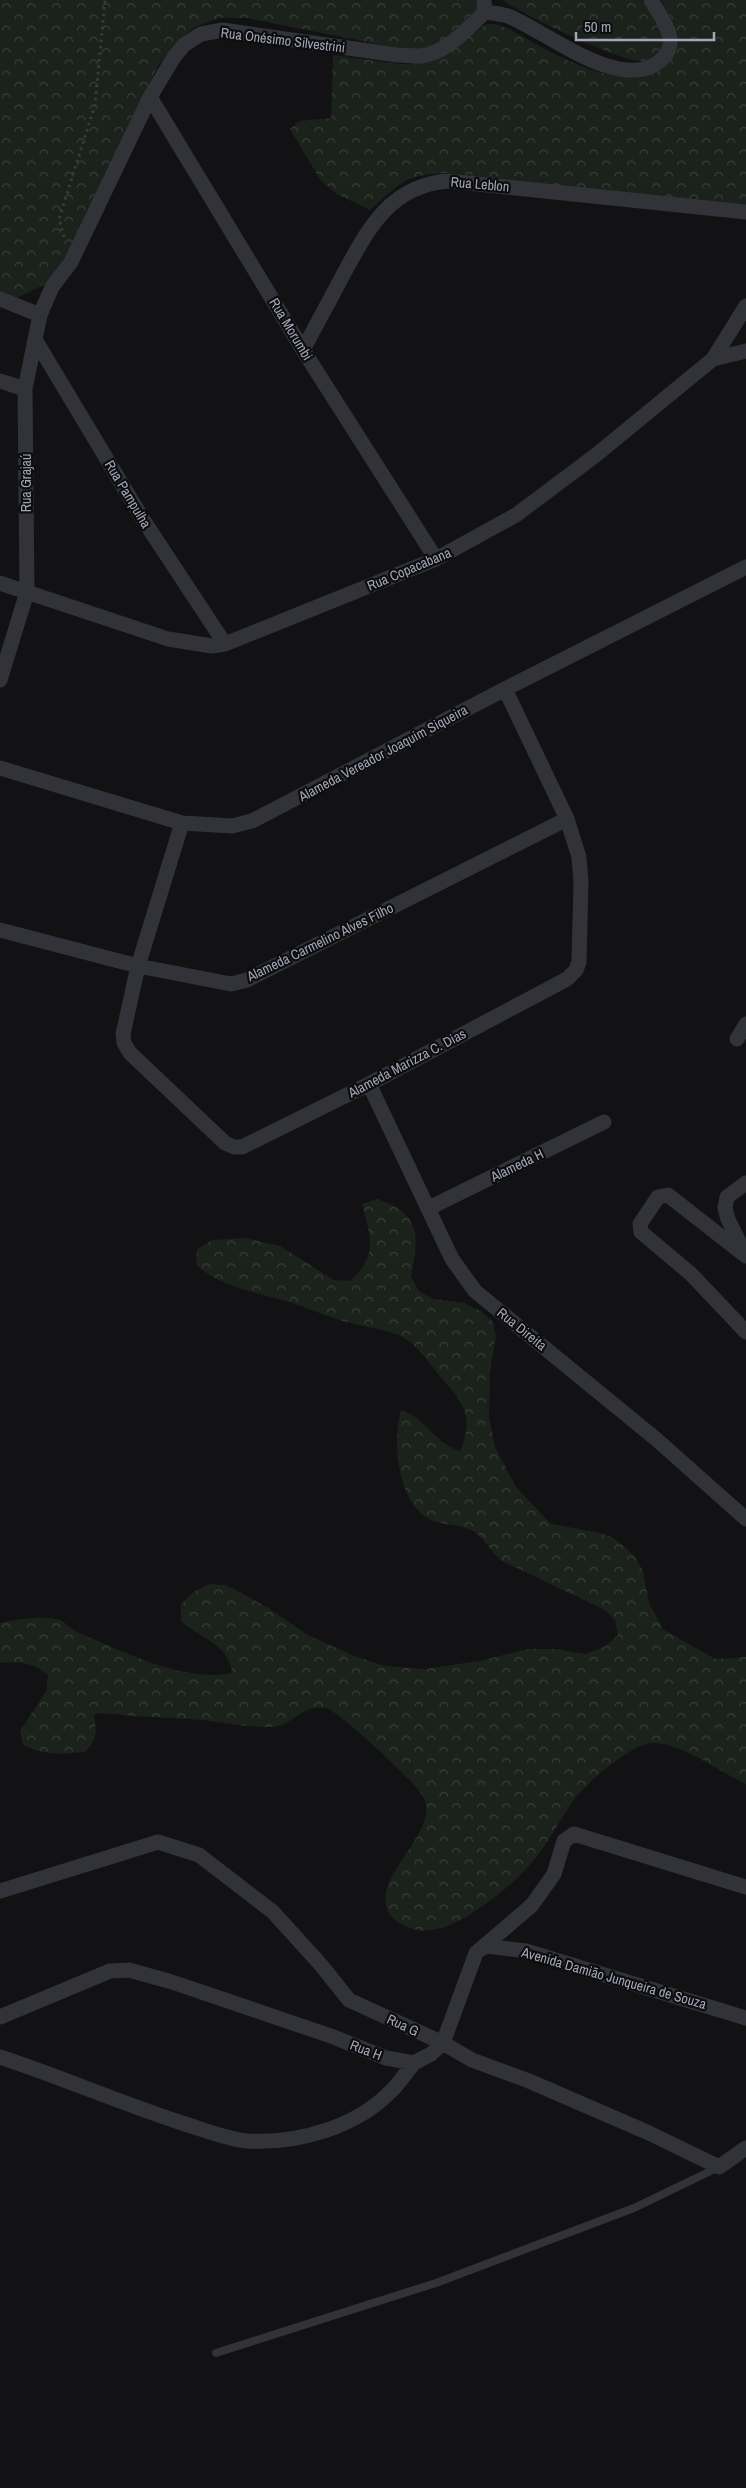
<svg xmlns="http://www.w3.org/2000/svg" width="746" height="2488" viewBox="0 0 746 2488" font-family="'Archivo Narrow',sans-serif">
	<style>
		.forest { fill: url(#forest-crowns) }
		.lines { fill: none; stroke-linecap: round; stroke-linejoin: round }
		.path { stroke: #383a40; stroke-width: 3; stroke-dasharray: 2.5 4; stroke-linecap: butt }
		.service { stroke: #323339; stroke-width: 8 }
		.minor { stroke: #323339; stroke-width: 15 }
		.labels { text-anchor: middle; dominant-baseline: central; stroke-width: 4.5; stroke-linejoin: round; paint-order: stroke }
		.street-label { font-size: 14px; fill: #a2a7b6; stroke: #0d0d0f }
	</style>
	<defs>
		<pattern id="forest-crowns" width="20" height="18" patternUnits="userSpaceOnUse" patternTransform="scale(1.25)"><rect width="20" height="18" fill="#1a221b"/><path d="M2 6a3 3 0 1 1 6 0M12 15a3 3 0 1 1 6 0" fill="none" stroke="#383f3a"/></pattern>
	</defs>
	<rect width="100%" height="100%" fill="#121214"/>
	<path class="forest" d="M0 0H477L479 11 438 45 421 50 398 48 247 18H220L195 27 175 44 158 66 65 261 49 282 13 300 0 296Z
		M503 0H642C649 10 661 25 663 37 665 48 655 59 644 61 624 64 521 14 503 0Z
		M661 0H746V207L451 173C405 174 403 181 370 210L337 194 321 181 290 129 300 121 331 118 333 55 399 64 422 63 463 41 486 24H495L507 28C549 50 625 102 668 62 688 44 671 18 661 0Z
		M377 1199C422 1214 419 1237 411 1277L419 1291 433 1299 464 1303 481 1311 493 1322 496 1336 490 1370 489 1417 495 1447 516 1487 551 1524 596 1532 612 1537 624 1546 635 1557 643 1571 649 1603 663 1629 715 1659 746 1657V1784C721 1772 682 1744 655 1743 632 1742 585 1784 572 1802 557 1825 545 1849 526 1869 512 1885 492 1900 475 1911 459 1922 437 1933 417 1930 407 1928 395 1923 389 1913 368 1875 447 1830 421 1793 412 1780 338 1710 326 1708 303 1703 292 1728 269 1727 247 1727 225 1723 203 1720 179 1718 155 1717 132 1716 118 1715 107 1712 94 1714 96 1732 99 1737 85 1752 62 1754 45 1756 23 1745L20 1731 47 1690 48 1675C32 1662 20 1662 0 1663V1623C19 1619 37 1616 57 1619 64 1620 71 1630 79 1633 123 1651 183 1683 232 1673 229 1644 201 1639 181 1621V1604L194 1592 209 1584 226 1585 267 1607 308 1635 352 1655 384 1666 425 1669 479 1661 528 1649H555L586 1654 606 1646 618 1635 615 1620 605 1610 502 1561C490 1552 485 1538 473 1531 460 1524 443 1526 429 1519 397 1502 392 1440 401 1410 427 1419 433 1442 460 1451 473 1421 467 1407 446 1383 434 1370 423 1352 409 1341 395 1330 368 1328 351 1323 334 1319 320 1313 304 1307 271 1294 221 1290 196 1264L197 1249 212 1240 246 1238 280 1246 334 1280 350 1281C378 1255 371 1239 362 1204Z"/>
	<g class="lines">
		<path class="path" d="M64 237 59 219 95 105 105 0"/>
		<path class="service" d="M216 2353 436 2283 634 2208 719 2167"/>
		<path class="minor" d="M485 12C493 13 501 14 508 16 546 31 622 95 661 60 682 42 662 19 651 0
			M150 97 303 350 436 559
			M0 299 40 315
			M36 341 144 521 225 644
			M303 350C316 325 330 300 343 275 368 229 390 185 449 181L746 212
			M713 359 746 351
			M0 381 25 389
			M0 583 168 639 212 646 225 644 436 559 516 515 596 455 713 359 746 306
			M0 680 27 592 25 389 40 315 52 287 71 262 150 97 174 57 184 45 201 34 223 30 397 55C404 55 413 56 420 56 446 54 468 28 485 12L484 0
			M0 768 182 823 232 826 252 821 505 689 746 567
			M182 823 138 966 123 1034 124 1043 130 1053 225 1143 234 1147H242L369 1084 567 979 576 970 579 962 581 882 579 857 567 819 505 689
			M0 930 138 966 231 984 247 980 567 819
			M737 1039 746 1024
			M369 1084 452 1259 475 1291 656 1439 746 1519
			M429 1208 604 1122
			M744 1252 728 1219 725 1208 727 1197 746 1183
			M746 1256 668 1195 658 1197 640 1224 641 1232 691 1274 746 1332
			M0 1891 158 1842 199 1855 273 1912 321 1965 349 2000 443 2043 476 1953 532 1905 554 1874 564 1841 574 1834 746 1887
			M481 1949 487 1946 526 1951 746 2018
			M0 2017 110 1971 129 1970 172 1982 331 2036 386 2058 414 2063 431 2054 443 2043 472 2060 529 2081 649 2133 719 2167 746 2148
			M0 2057C61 2077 120 2103 182 2123 202 2129 226 2139 247 2141 298 2144 358 2127 393 2089 401 2081 407 2071 414 2063"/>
	</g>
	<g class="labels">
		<g class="street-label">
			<text transform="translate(283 40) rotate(7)">Rua Onésimo Silvestrini</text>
			<text transform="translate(480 184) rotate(5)">Rua Leblon</text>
			<text transform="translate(291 329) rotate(59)">Rua Morumbi</text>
			<text transform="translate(26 483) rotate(-90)">Rua Grajaú</text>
			<text transform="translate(128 494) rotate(59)">Rua Pampulha</text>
			<text transform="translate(409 569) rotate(-23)">Rua Copacabana</text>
			<text transform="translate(383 753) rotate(-28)">Alameda Vereador Joaquim Siqueira</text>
			<text transform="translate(320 942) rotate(-26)">Alameda Carmelino Alves Filho</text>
			<text transform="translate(407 1063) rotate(-28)">Alameda Marizza C. Dias</text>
			<text transform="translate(517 1165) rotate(-26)">Alameda H</text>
			<text transform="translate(522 1329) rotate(39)">Rua Direita</text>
			<text transform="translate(614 1978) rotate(16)">Avenida Damião Junqueira de Souza</text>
			<text transform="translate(403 2025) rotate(25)">Rua G</text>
			<text transform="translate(366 2050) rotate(21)">Rua H</text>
		</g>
	</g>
	<path d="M576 32v8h138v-8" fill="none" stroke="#a2a7b6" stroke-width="2.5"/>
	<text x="584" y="32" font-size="15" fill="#a2a7b6" stroke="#0d0d0f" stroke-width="4" paint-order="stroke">50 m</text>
</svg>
